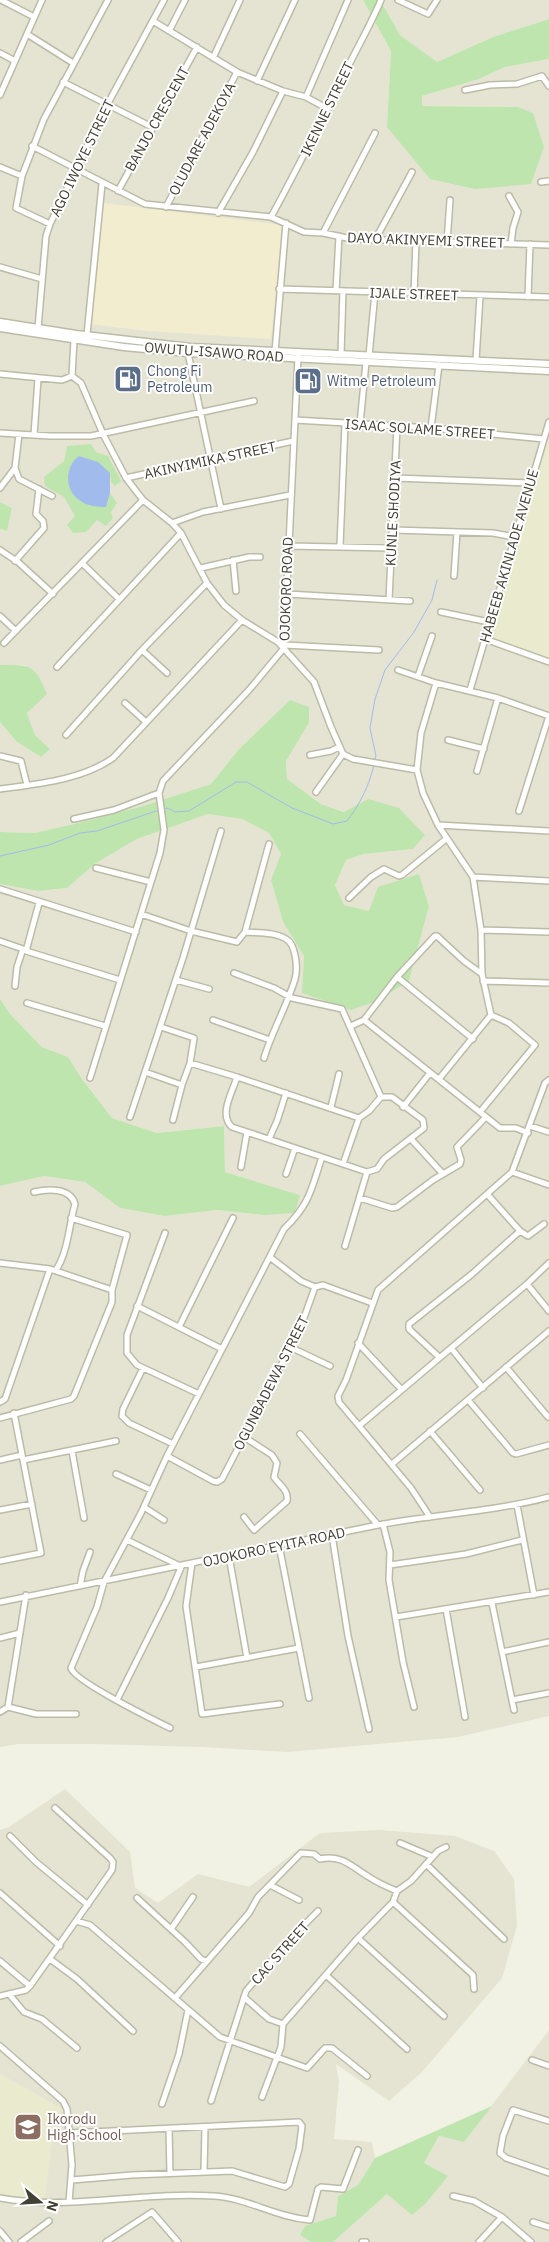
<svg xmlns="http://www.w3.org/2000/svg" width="549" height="2242" viewBox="0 0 549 2242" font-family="'IBM Plex Sans',sans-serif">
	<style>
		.residential { fill: #e5e4d3 }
		.commercial { fill: #f3edd0 }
		.education { fill: #eaeacf }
		.green { fill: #bee5ae }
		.water { fill: #a2bbed }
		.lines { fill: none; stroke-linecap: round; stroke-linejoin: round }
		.stream { stroke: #a2bbed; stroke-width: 1 }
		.minor-casing { stroke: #bcbba7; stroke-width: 8 }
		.tertiary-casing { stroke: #bcbba7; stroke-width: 9 }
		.minor { stroke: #fff; stroke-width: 5 }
		.tertiary { stroke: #fff; stroke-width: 6 }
		.labels { text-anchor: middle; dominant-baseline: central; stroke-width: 4; stroke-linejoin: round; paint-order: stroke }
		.street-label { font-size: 14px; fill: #434134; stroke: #fff }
		.service-label { font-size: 14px; fill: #4e5e75; stroke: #fff; text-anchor: start }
		.education-label { font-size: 14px; fill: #785e54; stroke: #fff; text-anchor: start }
	</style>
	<rect width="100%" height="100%" fill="#f1f1e4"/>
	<path class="residential" d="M0 0H363L391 51 387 127 533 113 517 107 422 106V96L479 79 505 67 549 59V1716L458 1737 287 1752 203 1747 94 1744H18L0 1747V1186L44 1176 85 1182 120 1208 165 1216 218 1210 264 1215 300 1195 225 1172 224 1126 157 1133 112 1118 82 1079 68 1057 42 1047 10 1014 0 999V884L38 891 67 888 96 863 137 839 208 814 242 819 269 833 281 854 271 880 283 922 304 956 303 993 409 981 429 906 419 874 369 911 344 905 335 885 346 860 364 854 413 849 368 799 345 812 321 804 287 779 286 761 309 723 290 700 239 749 211 784 143 806 74 824 34 833 0 832V722L17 742 41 757 50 749 35 735 27 713 25 665H0V529L6 531 12 508 0 502Z
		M380 0H549V19L493 37 437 62 400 35Z
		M65 1789 130 1852 135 1888 158 1903 198 1874 249 1887 320 1833 379 1830 455 1836 494 1851 514 1879 517 1926 502 1978 422 2072 389 2101 336 2064 339 2081 334 2139 372 2142 375 2158 358 2185 338 2196 336 2216 300 2235 311 2242H0V1830L9 1827Z
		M549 2030V2242H333L387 2194 448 2177 424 2163 439 2136 464 2142Z"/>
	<path class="commercial" d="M103 203 282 225 271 339 147 331 90 324Z"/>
	<path class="education" d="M549 433V658L488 638Z
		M0 2074 61 2108 51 2147 45 2202 0 2195Z"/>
	<path class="green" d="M363 0H380L400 35 437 62 493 37 549 19V59L505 67 479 79 422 96V106L518 107 533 113 544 147 531 184 475 189 430 179 387 127 391 51Z
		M91 444 96 452 108 456 121 481 115 486 111 482 110 473 106 507 110 493 117 503 111 512 113 518 106 526 97 520 86 532 73 533 67 525 75 516 64 497 45 486 44 477 64 461 67 446Z
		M0 502 12 508 7 531 0 529Z
		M0 665C32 665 34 664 47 694L27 713 35 735 50 749 41 757 17 742 0 722Z
		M290 700 309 707V723L286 761 287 779 321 804 344 812 368 799 399 808 425 835 413 849 364 854 346 860 335 885 344 905 369 911 378 887 419 874 429 906 409 981 377 1001 351 1010 302 993 304 956 283 922 271 880 281 854 269 833 242 819 208 814 137 839 96 863 67 888 38 891 0 884V832L34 833 74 824 143 806 211 784 239 749Z
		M0 999 10 1014 42 1047 68 1057 82 1079 112 1118 157 1133 224 1126 225 1172 300 1195 295 1213 264 1215 218 1210 165 1216 120 1208 85 1182 44 1176 0 1186Z
		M492 2106 464 2142 439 2136 424 2163 448 2176 426 2203 412 2215 387 2194 333 2242H311L300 2235 305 2226 336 2216 338 2196 358 2185 375 2158Z"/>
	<path class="water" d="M79 456 98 462 110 473V493L106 507C96 507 87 506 79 500 64 489 65 466 79 456Z"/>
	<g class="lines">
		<path class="stream" d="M374 761 376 756 370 728 375 699 385 670 414 632 432 600 437 580
			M163 809 168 808 175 812 189 811 236 782H247L292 808 318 818 333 824 347 821C360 804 369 786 374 765
			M0 856 49 845 80 833 97 831 159 810"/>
		<defs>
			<path id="minor" d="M1 0 34 17
				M398 0 428 14 437 0
				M153 21 237 72 283 91 306 97 328 109
				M169 31 185 0
				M27 34 73 63
				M0 53 15 61
				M213 58 240 0
				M257 81 295 0
				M63 82 152 127
				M465 90 490 85 517 84 542 76 549 86
				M0 95 42 0
				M306 97 348 0
				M32 146 145 204 271 217 304 232 323 233 352 239 549 245
				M0 167 22 176
				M541 182 549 181
				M118 191 197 47
				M509 196 518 212 513 228 511 244
				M166 207 237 72
				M218 213 253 152 283 91
				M271 217C298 168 322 119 347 69 358 46 371 24 381 0
				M50 224 16 208 22 176 44 119 108 0
				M323 233 375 133
				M375 240 412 172
				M447 242 450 200
				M0 267 42 279
				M279 289 549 297
				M336 291 339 236
				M414 294 416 241
				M528 297 530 244
				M38 328 46 236 50 224 107 105 164 0
				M87 335 102 184
				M74 340 72 376 81 383 103 434 126 478 143 500 172 523 181 533 207 583 224 605 242 620 278 642 314 682 331 727 343 754 353 759 417 770
				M275 352 286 223
				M188 353 221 509
				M341 354 343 291
				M369 356 375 292
				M476 360 480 296
				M0 374 62 380 72 376
				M295 420 431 428 544 439
				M360 424 366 362
				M431 428 439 365
				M0 433 50 436H91L254 401
				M19 434 15 468 19 479 52 496
				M34 435 38 379
				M126 478 293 441
				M395 478 530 483
				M0 488 15 468
				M172 523 203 512 290 495
				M393 530 493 533 515 537
				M288 546 391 548
				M340 546 345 424
				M0 550 18 562 53 594
				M233 560 236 591
				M15 561 44 528 43 521 36 514 39 489
				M83 564 119 599
				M201 568 249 557H260
				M454 576 457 532
				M287 594 410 601
				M389 600 397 426
				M441 612 489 622
				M0 616 16 631
				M485 639 549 662
				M4 643 143 500
				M285 645 379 650
				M142 650 167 673
				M57 667 181 533
				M398 670 436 683 498 698 549 716
				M418 676 432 636
				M436 683 421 733 417 770 423 793 438 825 473 877 481 930 482 974 491 1015 439 1079
				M470 690 549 422
				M125 703 146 722
				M66 735 142 650 207 583
				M448 740 484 749
				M310 755 331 751 339 747
				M0 756 21 761 27 785
				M477 771 498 698
				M0 789C37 784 82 780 113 758L242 620
				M316 792 343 754
				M519 811 549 716
				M74 819 114 810 159 793
				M438 825 549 831
				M96 868 151 882
				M473 877 549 881
				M0 889 136 932
				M349 898 371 877 384 869 399 876 402 875 446 839
				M39 903 26 951 120 980
				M141 914 191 931 237 942 245 932 269 844
				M481 930 549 932
				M245 932C258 933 275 932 286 939 296 944 298 969 295 979 287 1006 272 1031 264 1058
				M0 941 26 950
				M234 973 274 988 292 998 342 1009 381 1097
				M397 977 473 1039
				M176 980 209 989
				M483 981 549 983
				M15 986 17 967 23 949
				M27 1003 105 1026
				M213 1020 270 1040
				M364 1020 500 1128H516L528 1133
				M351 1026 364 1020 397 977 435 936H437L464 961 482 974
				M161 1027 194 1038 190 1063 182 1085 173 1120
				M190 1063 237 1077 359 1118 369 1111 381 1097H392L423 1120 424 1128 384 1159 377 1169 367 1172 345 1246
				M145 1072 182 1085
				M237 1077C233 1091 218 1115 232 1127L367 1172
				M90 1078 160 853 164 830 159 793 163 781 249 690 284 648 298 357
				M331 1107 339 1074
				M403 1107 430 1073
				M480 1112 535 1045 509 1023 491 1015
				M130 1117 183 958 221 831
				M530 1126 549 1132
				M269 1139 277 1121 286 1093
				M411 1139 443 1174
				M343 1164 359 1118
				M241 1167 247 1132
				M512 1172 549 1185
				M286 1174 295 1148
				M34 1192C47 1189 70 1187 75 1204 69 1225 68 1252 56 1270
				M360 1198 392 1208 397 1207 433 1180 460 1164 461 1160 457 1147 486 1117
				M520 1231 528 1236 544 1224
				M165 1233 127 1335V1353L137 1365 199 1394
				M271 1258 301 1281 315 1287
				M0 1263 50 1269 112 1290
				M527 1284 549 1311
				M315 1287 323 1285 372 1303
				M137 1306 222 1349
				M179 1327 233 1218
				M358 1343 401 1389
				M290 1347 330 1366
				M451 1348 483 1388
				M439 1357 409 1329V1324L472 1274 520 1231 487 1194
				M506 1367 548 1417
				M143 1368 123 1409 122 1416 129 1423 173 1444
				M469 1401 513 1453 516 1454 549 1445
				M0 1402 5 1399 50 1269
				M0 1418 71 1399 74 1396 112 1302V1290L127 1235 71 1218
				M360 1425 527 1284 549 1263
				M430 1431 480 1490
				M300 1434 378 1525
				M72 1451 84 1518
				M167 1456 213 1481 217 1482 222 1479 300 1329 315 1287
				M0 1460 22 1455
				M23 1460 116 1441
				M392 1464 549 1331
				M116 1474 151 1490
				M517 1505 534 1595
				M144 1507 164 1520
				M0 1510 32 1504
				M244 1517 254 1530 287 1501C289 1490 279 1485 274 1477L277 1463 272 1455 244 1437
				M430 1517 411 1488 339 1402 338 1396 346 1380 378 1290 512 1172 545 1083 549 1080
				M383 1524 390 1552 389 1580 403 1662 414 1707
				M332 1535 348 1636 369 1729
				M127 1540 178 1565
				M279 1545 309 1698
				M229 1556 247 1658
				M0 1561 41 1553 14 1413
				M192 1563 186 1606 202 1714 280 1704
				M390 1565 466 1554 522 1540
				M80 1586 83 1571 90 1552
				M0 1602 378 1525C436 1514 492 1512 549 1497
				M492 1603 514 1710
				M446 1609 465 1717
				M396 1617 549 1592
				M0 1638 20 1633
				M502 1652 549 1642
				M196 1667 299 1648
				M117 1700 168 1598 182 1565
				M512 1700 549 1693
				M8 1707 26 1595
				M0 1712 8 1707 36 1714H76
				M170 1728C154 1720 74 1681 71 1668L97 1607 104 1582 141 1513 167 1456 284 1229C310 1204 311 1190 322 1157
				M10 1836 36 1862 88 1905
				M400 1843 433 1857
				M426 1864 504 1939
				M270 1885 299 1900
				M0 1893 60 1946
				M137 1898 186 1943 201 1959 206 1961
				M393 1902 473 1975 474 1989
				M76 1921 90 1925 220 2037 307 2068 325 2048H332L367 2076
				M171 1929 193 1897
				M358 1938 444 2016
				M50 1959 77 1979 133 2031
				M0 1961 30 1986
				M326 1975 407 2049
				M9 1994 24 2012 42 2019 77 2048
				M0 1996 26 1990 30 1986 112 1870 113 1862 110 1858 55 1808
				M244 1997 269 2019 283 2024
				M175 1998 249 1913 258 1897 301 1853 314 1854 320 1859C342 1854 352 1867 369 1877 378 1883 387 1887 397 1891
				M0 2046 63 2101 67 2109 72 2165 69 2202
				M532 2060 549 2066
				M262 2097 281 2047 283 2024 358 1938 393 1902 397 1891 411 1881 438 1851 446 1847
				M211 2101 246 1991 292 1937 318 1911
				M162 2104 179 2054 188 2010
				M549 2121 513 2110 503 2136 500 2153 506 2158 549 2173
				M169 2129 170 2173
				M70 2133 299 2122 302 2126 299 2149 289 2184 285 2187 232 2171 132 2175 72 2180
				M204 2172 205 2127
				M453 2196 474 2201 502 2217 479 2242
				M0 2198C72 2211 142 2191 214 2196 247 2198 275 2217 310 2220L318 2189 321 2187 343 2189 358 2150
				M502 2217 531 2242
				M533 2222 549 2227
				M0 2231 9 2242
				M21 2242 49 2221
				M106 2242 152 2212 178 2242
				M362 2242H366"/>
			<path id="tertiary" d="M0 322 76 334 190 347 549 364
				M0 328 124 347 188 353 549 371"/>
		</defs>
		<use href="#minor" class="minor-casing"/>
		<use href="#tertiary" class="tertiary-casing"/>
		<use href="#minor" class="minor"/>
		<use href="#tertiary" class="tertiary"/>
	</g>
	<defs>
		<symbol id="fuel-square" viewBox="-11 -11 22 22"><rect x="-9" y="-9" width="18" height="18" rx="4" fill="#5c6f8a" stroke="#fff"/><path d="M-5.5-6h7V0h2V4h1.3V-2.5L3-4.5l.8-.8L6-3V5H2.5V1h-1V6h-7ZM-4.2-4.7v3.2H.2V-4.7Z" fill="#fff"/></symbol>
		<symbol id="school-square" viewBox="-11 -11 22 22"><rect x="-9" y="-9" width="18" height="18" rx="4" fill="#8d6e63" stroke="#fff"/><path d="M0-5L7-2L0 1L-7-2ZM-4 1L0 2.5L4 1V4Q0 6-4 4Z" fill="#fff"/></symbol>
	</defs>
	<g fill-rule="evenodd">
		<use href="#fuel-square" x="112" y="363" width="32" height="32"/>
		<use href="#fuel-square" x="292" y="365" width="32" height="32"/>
		<use href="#school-square" x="12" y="2111" width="32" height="32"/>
	</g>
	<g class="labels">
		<g class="street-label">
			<text transform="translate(327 109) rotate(-64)">IKENNE STREET</text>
			<text transform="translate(157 119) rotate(-61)">BANJO CRESCENT</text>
			<text transform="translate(202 139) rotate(-62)">OLUDARE ADEKOYA</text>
			<text transform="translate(82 158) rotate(-64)">AGO IWOYE STREET</text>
			<text transform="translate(426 240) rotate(2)">DAYO AKINYEMI STREET</text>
			<text transform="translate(414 294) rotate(2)">IJALE STREET</text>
			<text transform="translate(214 352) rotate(4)">OWUTU-ISAWO ROAD</text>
			<text transform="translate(420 429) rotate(4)">ISAAC SOLAME STREET</text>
			<text transform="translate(210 460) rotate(-12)">AKINYIMIKA STREET</text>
			<text transform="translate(393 513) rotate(-87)">KUNLE SHODIYA</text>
			<text transform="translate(509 556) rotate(-74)">HABEEB AKINLADE AVENUE</text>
			<text transform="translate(286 589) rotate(-88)">OJOKORO ROAD</text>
			<text transform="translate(271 1383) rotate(-63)">OGUNBADEWA STREET</text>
			<text transform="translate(274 1547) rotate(-12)">OJOKORO EYITA ROAD</text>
			<text transform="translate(280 1953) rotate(-48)">CAC STREET</text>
		</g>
		<g class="service-label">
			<text x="147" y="371">Chong Fi<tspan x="147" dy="16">Petroleum</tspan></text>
			<text x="327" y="381">Witme Petroleum</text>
		</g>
		<g class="education-label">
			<text x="47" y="2119">Ikorodu<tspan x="47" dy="16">High School</tspan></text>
		</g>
	</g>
	<g transform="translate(40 2202) rotate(108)" stroke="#ffffff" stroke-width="4" paint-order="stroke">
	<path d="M0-4L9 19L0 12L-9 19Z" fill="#434134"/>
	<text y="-8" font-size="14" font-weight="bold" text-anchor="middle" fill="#434134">N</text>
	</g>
</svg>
